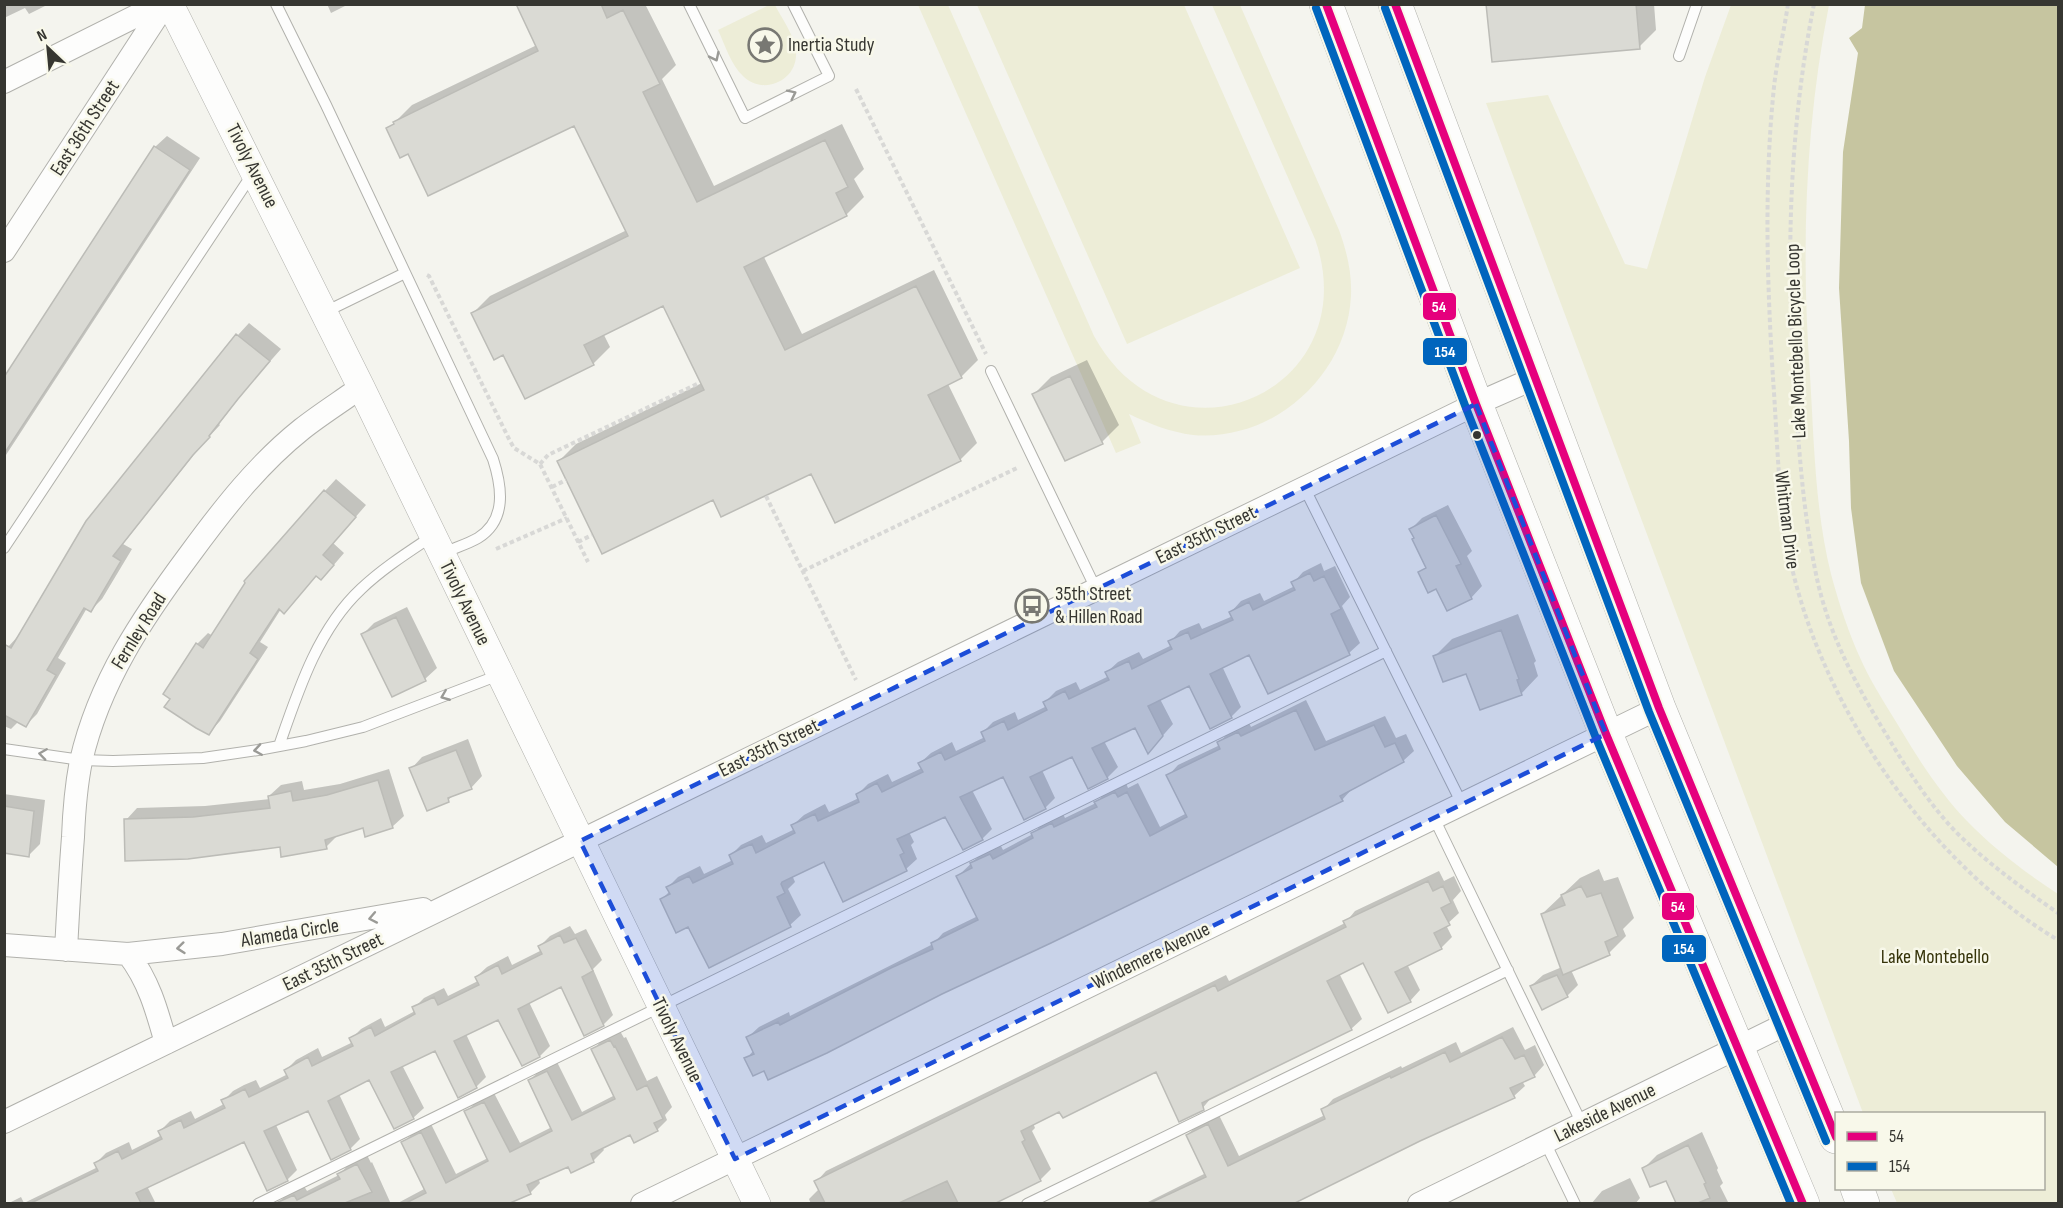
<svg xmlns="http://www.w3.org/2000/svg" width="2063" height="1208" viewBox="0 0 2063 1208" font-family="'Sofia Sans Condensed',sans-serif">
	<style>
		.green { fill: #ededd7 }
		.water { fill: #c6c5a0 }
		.shadow { fill: #0003 }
		.building { fill: #dadad4; stroke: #bcbcb7; stroke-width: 1.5 }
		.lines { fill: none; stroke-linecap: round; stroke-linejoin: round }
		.service-casing { stroke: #b1b1ac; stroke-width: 12 }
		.minor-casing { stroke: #b1b1ac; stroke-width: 24 }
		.tertiary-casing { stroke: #b1b1ac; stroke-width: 28 }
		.primary-casing { stroke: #b1b1ac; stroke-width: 34 }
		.path { stroke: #d8d8d6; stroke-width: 4; stroke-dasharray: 4.5 3; stroke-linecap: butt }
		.service { stroke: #fdfdfc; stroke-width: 10 }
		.minor { stroke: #fdfdfc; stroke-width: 22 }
		.tertiary { stroke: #fdfdfc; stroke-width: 27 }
		.primary { stroke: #fdfdfc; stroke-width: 33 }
		.bus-1-casing { stroke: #f8f8ea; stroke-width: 12 }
		.bus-2-casing { stroke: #f8f8ea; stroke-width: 12 }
		.bus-1 { stroke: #e5007d; stroke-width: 8 }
		.bus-2 { stroke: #0065bd; stroke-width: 8 }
		.oneway { stroke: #9a9a96 }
		.marked { fill: #1d4ed8; fill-opacity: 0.2; stroke: #1d4ed8; stroke-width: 4.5; stroke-dasharray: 12 8; stroke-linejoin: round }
		.bus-dot { fill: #363631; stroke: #f8f8ea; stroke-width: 2 }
		.labels { text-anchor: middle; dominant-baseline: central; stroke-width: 5; stroke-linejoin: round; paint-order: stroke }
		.poi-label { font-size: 20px; fill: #363631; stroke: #f8f8ea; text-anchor: start }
		.street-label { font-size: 20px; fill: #363631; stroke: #f8f8ea }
		.park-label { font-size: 20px; fill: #36340a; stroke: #f8f8ea }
		.line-badge { stroke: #f8f8ea; stroke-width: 2 }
		.badge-label { font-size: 16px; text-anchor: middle; font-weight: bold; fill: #fff }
	</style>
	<rect width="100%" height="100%" fill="#f4f4ee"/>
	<path class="green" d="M771 4 775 5C782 19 795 36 796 52 798 81 763 96 743 76 731 65 725 45 718 30Z
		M918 5H948L1094 336C1172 478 1368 390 1315 239L1212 5H1240L1339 230C1347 252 1352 273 1351 296 1347 376 1273 442 1193 435 1170 432 1150 424 1129 414L1141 443 1116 453Z
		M977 5H1184L1300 268 1127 344Z
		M1731 5H1829C1805 126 1801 252 1810 375 1814 441 1815 510 1831 574 1839 604 1849 634 1862 662 1873 686 1888 708 1901 730 1920 762 1941 794 1967 821 1994 849 2026 873 2058 894V1203H1897L1891 1189 2044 1188V1114L1863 1113 1486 103 1548 95 1625 264 1647 269 1705 77Z"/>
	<path class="water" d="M1865 5H2058V867L2005 822 1957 766 1894 671 1861 583 1851 508 1849 441 1839 288 1843 152 1858 53 1849 38 1862 28Z"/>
	<path class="shadow" d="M4 4H49L29 14 25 8 4 18Z
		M327 4H349L331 13Z
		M517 4H645L676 65 662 79 714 186 842 124 864 169 854 179 864 197 847 214 763 255 802 334 934 270 978 360 961 377 948 384 977 443 960 460 812 472 714 498 558 462 576 444 702 383 663 304 603 333 610 347 593 364 504 353 473 313 490 296 627 230 575 124 388 129 412 105 537 45Z
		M1487 4H1654L1656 30 1639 47Z
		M167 136 200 158 4 458V380L155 147Z
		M249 323 281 349 249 385 219 424 220 425 204 442 123 544 132 549 102 599 91 610 87 608 58 658 66 663 37 714 26 725 19 721 11 729 4 726V653L8 647 19 635 87 521 238 335Z
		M1087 360 1119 425 1102 442 1034 394 1051 377Z
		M336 479 366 505 333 543 344 553 332 567 317 575 281 609 260 642 268 647 220 721 209 733 172 698 197 644 208 633 213 636 325 491Z
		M1448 505 1472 551 1467 556 1482 586 1471 598 1437 587 1420 573 1427 566 1411 529 1422 518Z
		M1321 563 1324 571 1335 566 1350 597 1342 606 1360 643 1349 653 1250 654 1222 666 1241 707 1231 717 1190 684 1160 699 1173 724 1158 741 1135 727 1104 741 1118 767 1107 778 1088 787 1072 755 1042 770 1055 798 1045 808 1004 775 972 790 992 829 982 839 946 815 909 832 914 842 911 845 917 859 906 869 844 900 824 860 792 875 795 882 788 889 801 915 790 925 710 966 688 925 662 899 670 891 668 887 678 877 700 866 704 874 733 860 731 855 741 845 762 835 766 843 795 829 793 825 804 815 825 804 829 812 859 798 858 794 868 784 888 774 892 782 922 768 920 763 931 753 952 742 956 751 985 737 982 733 993 722 1015 712 1018 720 1047 706 1045 702 1056 691 1076 682 1080 690 1109 676 1107 672 1118 662 1139 652 1143 659 1172 645 1170 642 1180 631 1199 623 1202 629 1233 616 1231 612 1241 601 1260 593 1264 601 1295 586 1293 583 1303 572Z
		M407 607 437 668 425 679 363 634 374 623Z
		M1518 614 1536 661 1534 663 1538 676 1521 694 1466 672 1435 656 1452 639Z
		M1306 700 1326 741 1385 716 1396 738 1406 734 1414 751 1403 761 1352 789 1342 800 764 1069 746 1059 754 1050 748 1037 759 1027 789 1012 790 1016 933 944 943 933 978 916 957 877 982 853 1000 844 1003 850 1033 834 1043 823 1063 814 1065 818 1096 803 1106 792 1126 783 1128 788 1138 783 1160 827 1187 813 1168 776 1178 765 1220 745 1219 743 1229 732 1249 723 1251 727Z
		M468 739 482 776 471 788 455 794 448 800 411 769 422 757Z
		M389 769 404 816 392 827 364 826 337 836 326 847 281 846 126 820 137 808 205 806 270 799 269 796 281 785 302 781 304 790 340 784Z
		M4 794 45 800 40 844 29 855 4 851Z
		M1599 869 1604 881 1618 877 1634 918 1623 929 1626 936 1609 953 1571 970 1578 985 1567 996 1531 986 1543 975 1562 967 1542 914 1580 878Z
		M1439 871 1444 881 1454 876 1461 891 1453 900 1459 913 1446 925 1452 937 1441 948 1407 964 1420 990 1410 1001 1364 961 1340 975 1362 1019 1351 1029 1211 1098 1201 1110 1156 1070 1060 1110 1033 1123 1035 1128 1032 1131 1051 1169 1040 1180 992 1204H811L809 1199 819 1189 816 1182 826 1171 1226 975 1229 981 1345 923 1355 911Z
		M570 926 575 934 586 929 602 960 593 969 613 1015 603 1025 562 985 529 1002 550 1046 540 1056 522 1064 499 1018 466 1034 486 1077 476 1087 435 1049 402 1065 424 1108 413 1118 395 1127 370 1078 339 1094 360 1139 350 1149 308 1109 276 1125 297 1170 287 1180 244 1140 147 1186 156 1204H117L116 1202 113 1204H7L21 1197 24 1203 98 1167 96 1163 106 1153 129 1142 132 1150 162 1135 160 1131 170 1121 191 1111 195 1119 224 1104 223 1101 233 1091 244 1085 256 1080 260 1088 288 1074 286 1070 296 1060 318 1048 322 1057 353 1042 351 1039 361 1029 381 1018 385 1027 415 1011 414 1008 424 998 444 988 448 996 478 981 476 977 487 967 508 956 512 965 542 950 540 946 550 936Z
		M1513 1027 1525 1050 1535 1045 1544 1065 1534 1076 1522 1081 1525 1086 1514 1096 1420 1140 1290 1204H1144L1206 1173 1187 1135 1198 1125 1219 1115 1239 1156 1325 1115 1323 1110 1333 1099 1401 1066 1402 1068 1456 1042 1461 1053Z
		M620 1031 624 1038 626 1037 647 1081 657 1076 672 1107 665 1115 667 1120 657 1130 631 1133 602 1147 604 1150 594 1160 572 1171 568 1165 538 1178 540 1183 530 1193 505 1194 486 1204H396L426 1188 403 1143 413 1133 431 1124 456 1174 488 1158 466 1112 476 1102 494 1093 520 1143 552 1127 530 1080 540 1070 557 1062 582 1112 615 1095 593 1050 602 1040Z
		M1702 1132 1718 1168 1717 1170 1723 1183 1720 1186 1729 1204H1678L1667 1179 1644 1168 1657 1155Z
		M367 1155 371 1163 372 1162 391 1204H277L286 1195 304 1186 307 1191 339 1175 349 1164Z
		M1630 1178 1640 1198 1635 1204H1591L1602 1191Z"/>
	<path class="building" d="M516 4H601L607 18 623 10 660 84 643 92 697 202 825 140 848 187 836 193 847 216 744 267 785 350 916 286 962 378 928 395 961 461 835 523 811 474 721 517 713 500 602 554 557 461 704 390 663 306 584 345 594 365 525 399 503 355 494 360 471 313 628 236 574 126 428 196 408 154 400 158 386 128 394 124 393 122 538 51Z
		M1486 4H1636L1640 49 1492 62Z
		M154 146 190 170 4 454V377Z
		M236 334 270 361 238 399 209 436 210 437 193 455 113 556 121 561 91 612 84 608 47 670 56 675 26 727 4 715V644L11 648 86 521Z
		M1070 376 1103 444 1065 461 1032 394Z
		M324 490 356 517 323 555 334 565 321 580 316 576 284 614 279 609 250 653 258 659 209 735 196 728 164 707 170 699 163 694 196 643 203 648 245 583 244 581Z
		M1436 515 1461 564 1456 566 1472 599 1447 611 1436 589 1428 593 1418 572 1426 568 1412 539 1414 538 1409 529Z
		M1310 573 1314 581 1324 576 1341 609 1331 614 1350 655 1268 694 1249 655 1210 674 1232 718 1210 729 1189 686 1148 706 1163 736 1148 754 1135 728 1092 748 1108 779 1088 789 1072 757 1030 777 1046 809 1024 820 1003 777 960 797 983 840 963 850 945 817 897 839 904 853 900 855 907 871 843 902 824 862 782 882 781 884 785 893 777 897 791 927 709 968 688 927 676 933 660 899 670 894 666 887 689 876 693 883 733 864 729 855 740 849 752 844 756 853 795 833 791 825 815 814 818 821 859 802 856 794 877 783 882 792 923 772 918 763 941 752 945 760 985 741 981 732 1004 721 1008 730 1047 710 1043 702 1065 691 1069 699 1109 680 1105 672 1116 667 1129 661 1132 669 1172 649 1168 641 1188 632 1191 639 1233 620 1229 612 1249 602 1253 610 1295 590 1291 582Z
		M396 617 426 681 392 697 361 634Z
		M1501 630 1519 679 1517 680 1522 695 1480 710 1466 674 1443 682 1433 656Z
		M1296 710 1315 750 1374 725 1385 747 1395 743 1404 762 1340 796 1343 801 1051 943 942 994 827 1053 768 1080 764 1071 753 1076 744 1058 754 1054 746 1037 778 1022 780 1025 891 968 933 949 931 943 978 920 956 876 972 868 970 863 990 854 993 859 1033 838 1031 833 1052 823 1054 827 1097 807 1094 802 1115 792 1118 797 1127 792 1150 836 1187 817 1166 775 1220 749 1217 742 1238 732 1241 736Z
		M456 750 472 789 448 798 449 802 427 811 409 768Z
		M378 780 393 828 365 837 363 828 325 840 327 849 281 857 280 847 188 859 125 861 124 819 193 817 270 808 268 796 291 791 293 801 327 795Z
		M4 806 34 811 29 857 4 853Z
		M1428 881 1433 891 1443 886 1451 903 1441 908 1450 925 1434 933 1442 949 1395 972 1411 1002 1388 1013 1363 963 1327 981 1352 1030 1202 1103 1204 1110 1179 1122 1156 1072 1063 1118 1059 1112 1021 1131 1025 1140 1022 1142 1041 1181 996 1203H958L947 1181 899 1203H825L814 1181 1215 985 1218 991 1346 927 1343 921Z
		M1581 886 1587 897 1601 893 1618 936 1605 942 1610 955 1563 975 1541 914 1565 905 1561 895Z
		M560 935 564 943 576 938 593 971 582 977 604 1026 584 1036 561 987 518 1009 540 1057 522 1066 498 1020 454 1041 477 1088 458 1098 435 1051 391 1072 414 1119 394 1129 369 1080 328 1101 351 1150 331 1160 308 1111 264 1131 288 1181 267 1191 244 1142 136 1193 141 1203H31L98 1171 94 1163 118 1151 122 1159 162 1139 158 1131 181 1120 184 1128 225 1108 221 1100 233 1095 245 1089 249 1097 288 1078 284 1070 308 1057 312 1066 353 1046 349 1038 371 1027 375 1036 415 1014 412 1007 421 1003 434 997 438 1005 479 985 475 977 498 965 502 974 542 954 538 946Z
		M1557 975 1568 997 1542 1010 1530 986Z
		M1502 1037 1515 1059 1524 1055 1535 1077 1510 1088 1515 1098 1420 1141 1295 1203H1150L1206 1177 1186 1135 1208 1124 1228 1166 1325 1119 1321 1109 1390 1076 1391 1078 1445 1052 1450 1062Z
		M610 1040 614 1047 615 1046 637 1090 647 1085 663 1119 654 1123 658 1131 634 1143 630 1135 591 1154 594 1162 571 1173 568 1167 527 1185 531 1194 510 1203H406L426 1193 401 1142 421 1132 446 1183 488 1161 464 1111 484 1102 510 1152 552 1131 528 1080 547 1071 572 1120 615 1099 591 1049Z
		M1688 1145 1706 1183 1704 1184 1710 1198 1698 1203H1676L1666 1181 1650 1187 1642 1168Z
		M357 1164 372 1192 345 1203H276L294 1195 297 1200 340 1179 337 1174Z"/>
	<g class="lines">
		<defs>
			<path id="service" d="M276 4 326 105 493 459C502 487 507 520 478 538 468 544 454 548 443 553
				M689 4 745 118 829 76 793 4
				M1679 56 1697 4
				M325 312 405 273
				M991 371 1096 589
				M1304 487 1462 804
				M4 548 253 173
				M279 746C298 691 318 629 361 589 382 569 407 553 431 537
				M4 749 81 760 113 761 203 758 258 750 306 741 363 727 499 675
				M1434 818 1582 1124
				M1545 1142 1575 1204
				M258 1204 1386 651
				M1027 1204 1508 970"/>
			<path id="minor" d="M4 82 160 4
				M4 251 165 4
				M4 945 128 954C149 981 157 1011 166 1043
				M66 950C68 913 70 875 73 837 74 812 76 786 81 761 99 682 143 617 190 554 223 509 258 464 302 429 321 414 342 401 361 387
				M128 954 222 944 423 909
				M4 1122 1476 404 1535 378
				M642 1204 1659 708
				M1419 1204 1790 1022"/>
			<path id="tertiary" d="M170 4 361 387 757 1204"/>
			<path id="primary" d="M1326 4 1476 404 1606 734 1803 1204
				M1395 4 1659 708 1836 1137
				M1857 1188 1863 1204"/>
		</defs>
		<use href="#service" class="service-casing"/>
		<use href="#minor" class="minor-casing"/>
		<use href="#tertiary" class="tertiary-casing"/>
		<use href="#primary" class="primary-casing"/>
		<path class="path" d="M1788 4C1784 32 1777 59 1774 87 1764 183 1767 282 1773 378 1778 446 1778 518 1796 584 1833 722 1935 867 2058 940
			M1814 4C1790 124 1786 249 1794 370 1798 438 1802 507 1816 574 1828 634 1857 687 1889 739 1908 771 1930 805 1956 832 1987 863 2022 888 2058 913
			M856 89 986 354
			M427 275 429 276 509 439 514 448 540 464 588 562
			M540 464 548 455 697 384
			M552 487 566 480
			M766 496 856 680
			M578 542 592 535
			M496 549 567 518
			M803 571 1017 468"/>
		<use href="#service" class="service"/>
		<use href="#minor" class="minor"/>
		<use href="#tertiary" class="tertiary"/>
		<use href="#primary" class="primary"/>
		<defs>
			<path id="bus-1" d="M1326 4 1476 404 1606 734 1803 1204
				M1395 4 1659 708 1836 1137"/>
			<path id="bus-2" d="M1316 8 1466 408 1596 738 1791 1204
				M1385 8 1649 712 1826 1141"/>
		</defs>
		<use href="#bus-1" class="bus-1-casing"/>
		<use href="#bus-2" class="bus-2-casing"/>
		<use href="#bus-1" class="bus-1"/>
		<use href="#bus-2" class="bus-2"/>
	</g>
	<defs><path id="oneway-chevron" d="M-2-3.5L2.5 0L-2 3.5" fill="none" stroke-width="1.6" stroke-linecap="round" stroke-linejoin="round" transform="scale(1.5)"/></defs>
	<g class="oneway">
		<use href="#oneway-chevron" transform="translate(715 57) rotate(64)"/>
		<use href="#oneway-chevron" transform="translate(792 94) rotate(-26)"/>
		<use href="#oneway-chevron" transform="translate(445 696) rotate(158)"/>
		<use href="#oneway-chevron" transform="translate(258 750) rotate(171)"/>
		<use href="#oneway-chevron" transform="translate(43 754) rotate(-172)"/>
		<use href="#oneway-chevron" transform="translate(373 918) rotate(169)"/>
		<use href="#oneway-chevron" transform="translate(181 948) rotate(174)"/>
	</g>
	<path class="marked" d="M1476 404 1606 734 735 1159 580 841Z"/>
	<defs>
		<symbol id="sight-ring" viewBox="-11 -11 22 22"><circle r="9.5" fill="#f8f8ea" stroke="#787873" stroke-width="1.5"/><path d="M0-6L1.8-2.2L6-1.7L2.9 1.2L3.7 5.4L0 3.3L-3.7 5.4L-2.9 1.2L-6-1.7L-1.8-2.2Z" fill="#787873"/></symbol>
		<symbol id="bus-ring" viewBox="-11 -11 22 22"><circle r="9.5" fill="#f8f8ea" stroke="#787873" stroke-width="1.5"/><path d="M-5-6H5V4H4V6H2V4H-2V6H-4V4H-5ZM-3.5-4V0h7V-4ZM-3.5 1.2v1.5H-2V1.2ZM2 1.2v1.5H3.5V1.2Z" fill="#787873"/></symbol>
	</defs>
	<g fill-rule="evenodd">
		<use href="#sight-ring" x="746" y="26" width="38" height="38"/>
		<use href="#bus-ring" x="1013" y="587" width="38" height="38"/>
	</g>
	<circle class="bus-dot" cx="1477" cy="435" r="5"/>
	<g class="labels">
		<g class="poi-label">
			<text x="788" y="45">Inertia Study</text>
			<text x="1055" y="594">35th Street<tspan x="1055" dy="23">&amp; Hillen Road</tspan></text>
		</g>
		<g class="street-label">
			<text transform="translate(85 128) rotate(-57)">East 36th Street</text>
			<text transform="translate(252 166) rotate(63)">Tivoly Avenue</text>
			<text transform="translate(1796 341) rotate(-92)">Lake Montebello Bicycle Loop</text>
			<text transform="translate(1787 520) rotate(83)">Whitman Drive</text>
			<text transform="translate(1206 535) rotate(-26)">East 35th Street</text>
			<text transform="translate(465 603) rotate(64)">Tivoly Avenue</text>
			<text transform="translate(139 631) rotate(-58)">Fernley Road</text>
			<text transform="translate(769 748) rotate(-26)">East 35th Street</text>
			<text transform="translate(290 933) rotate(-9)">Alameda Circle</text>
			<text transform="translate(1151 956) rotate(-26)">Windemere Avenue</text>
			<text transform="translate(333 962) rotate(-26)">East 35th Street</text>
			<text transform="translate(677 1040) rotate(64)">Tivoly Avenue</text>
			<text transform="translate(1605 1113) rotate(-26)">Lakeside Avenue</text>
		</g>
		<g class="park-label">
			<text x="1935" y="957">Lake Montebello</text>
		</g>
	</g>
	<g class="line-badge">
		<rect x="1422" y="292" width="35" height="29" rx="6" fill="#e5007d"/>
		<rect x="1422" y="337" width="46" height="29" rx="6" fill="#0065bd"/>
		<rect x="1661" y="892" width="34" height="29" rx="6" fill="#e5007d"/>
		<rect x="1661" y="934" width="46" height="29" rx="6" fill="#0065bd"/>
	</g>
	<g class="badge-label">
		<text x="1439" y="312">54</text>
		<text x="1445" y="357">154</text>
		<text x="1678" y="912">54</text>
		<text x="1684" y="954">154</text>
	</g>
	<rect width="2063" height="1208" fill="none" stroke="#363631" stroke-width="12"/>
	<rect x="1835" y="1112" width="210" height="78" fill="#f8f8ea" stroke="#aaaaa0" stroke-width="1.5"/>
	<rect x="1847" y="1132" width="30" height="9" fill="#e5007d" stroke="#aaaaa0" stroke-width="1.5"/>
	<text x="1889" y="1142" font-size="18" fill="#363631">54</text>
	<rect x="1847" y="1162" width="30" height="9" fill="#0065bd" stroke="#aaaaa0" stroke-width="1.5"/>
	<text x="1889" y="1172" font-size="18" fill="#363631">154</text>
	<g transform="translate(48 48) rotate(334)" stroke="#f8f8ea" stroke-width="4.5" paint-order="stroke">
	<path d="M0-4.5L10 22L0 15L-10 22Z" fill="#363631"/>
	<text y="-9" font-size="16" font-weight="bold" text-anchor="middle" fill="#363631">N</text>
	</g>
</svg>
